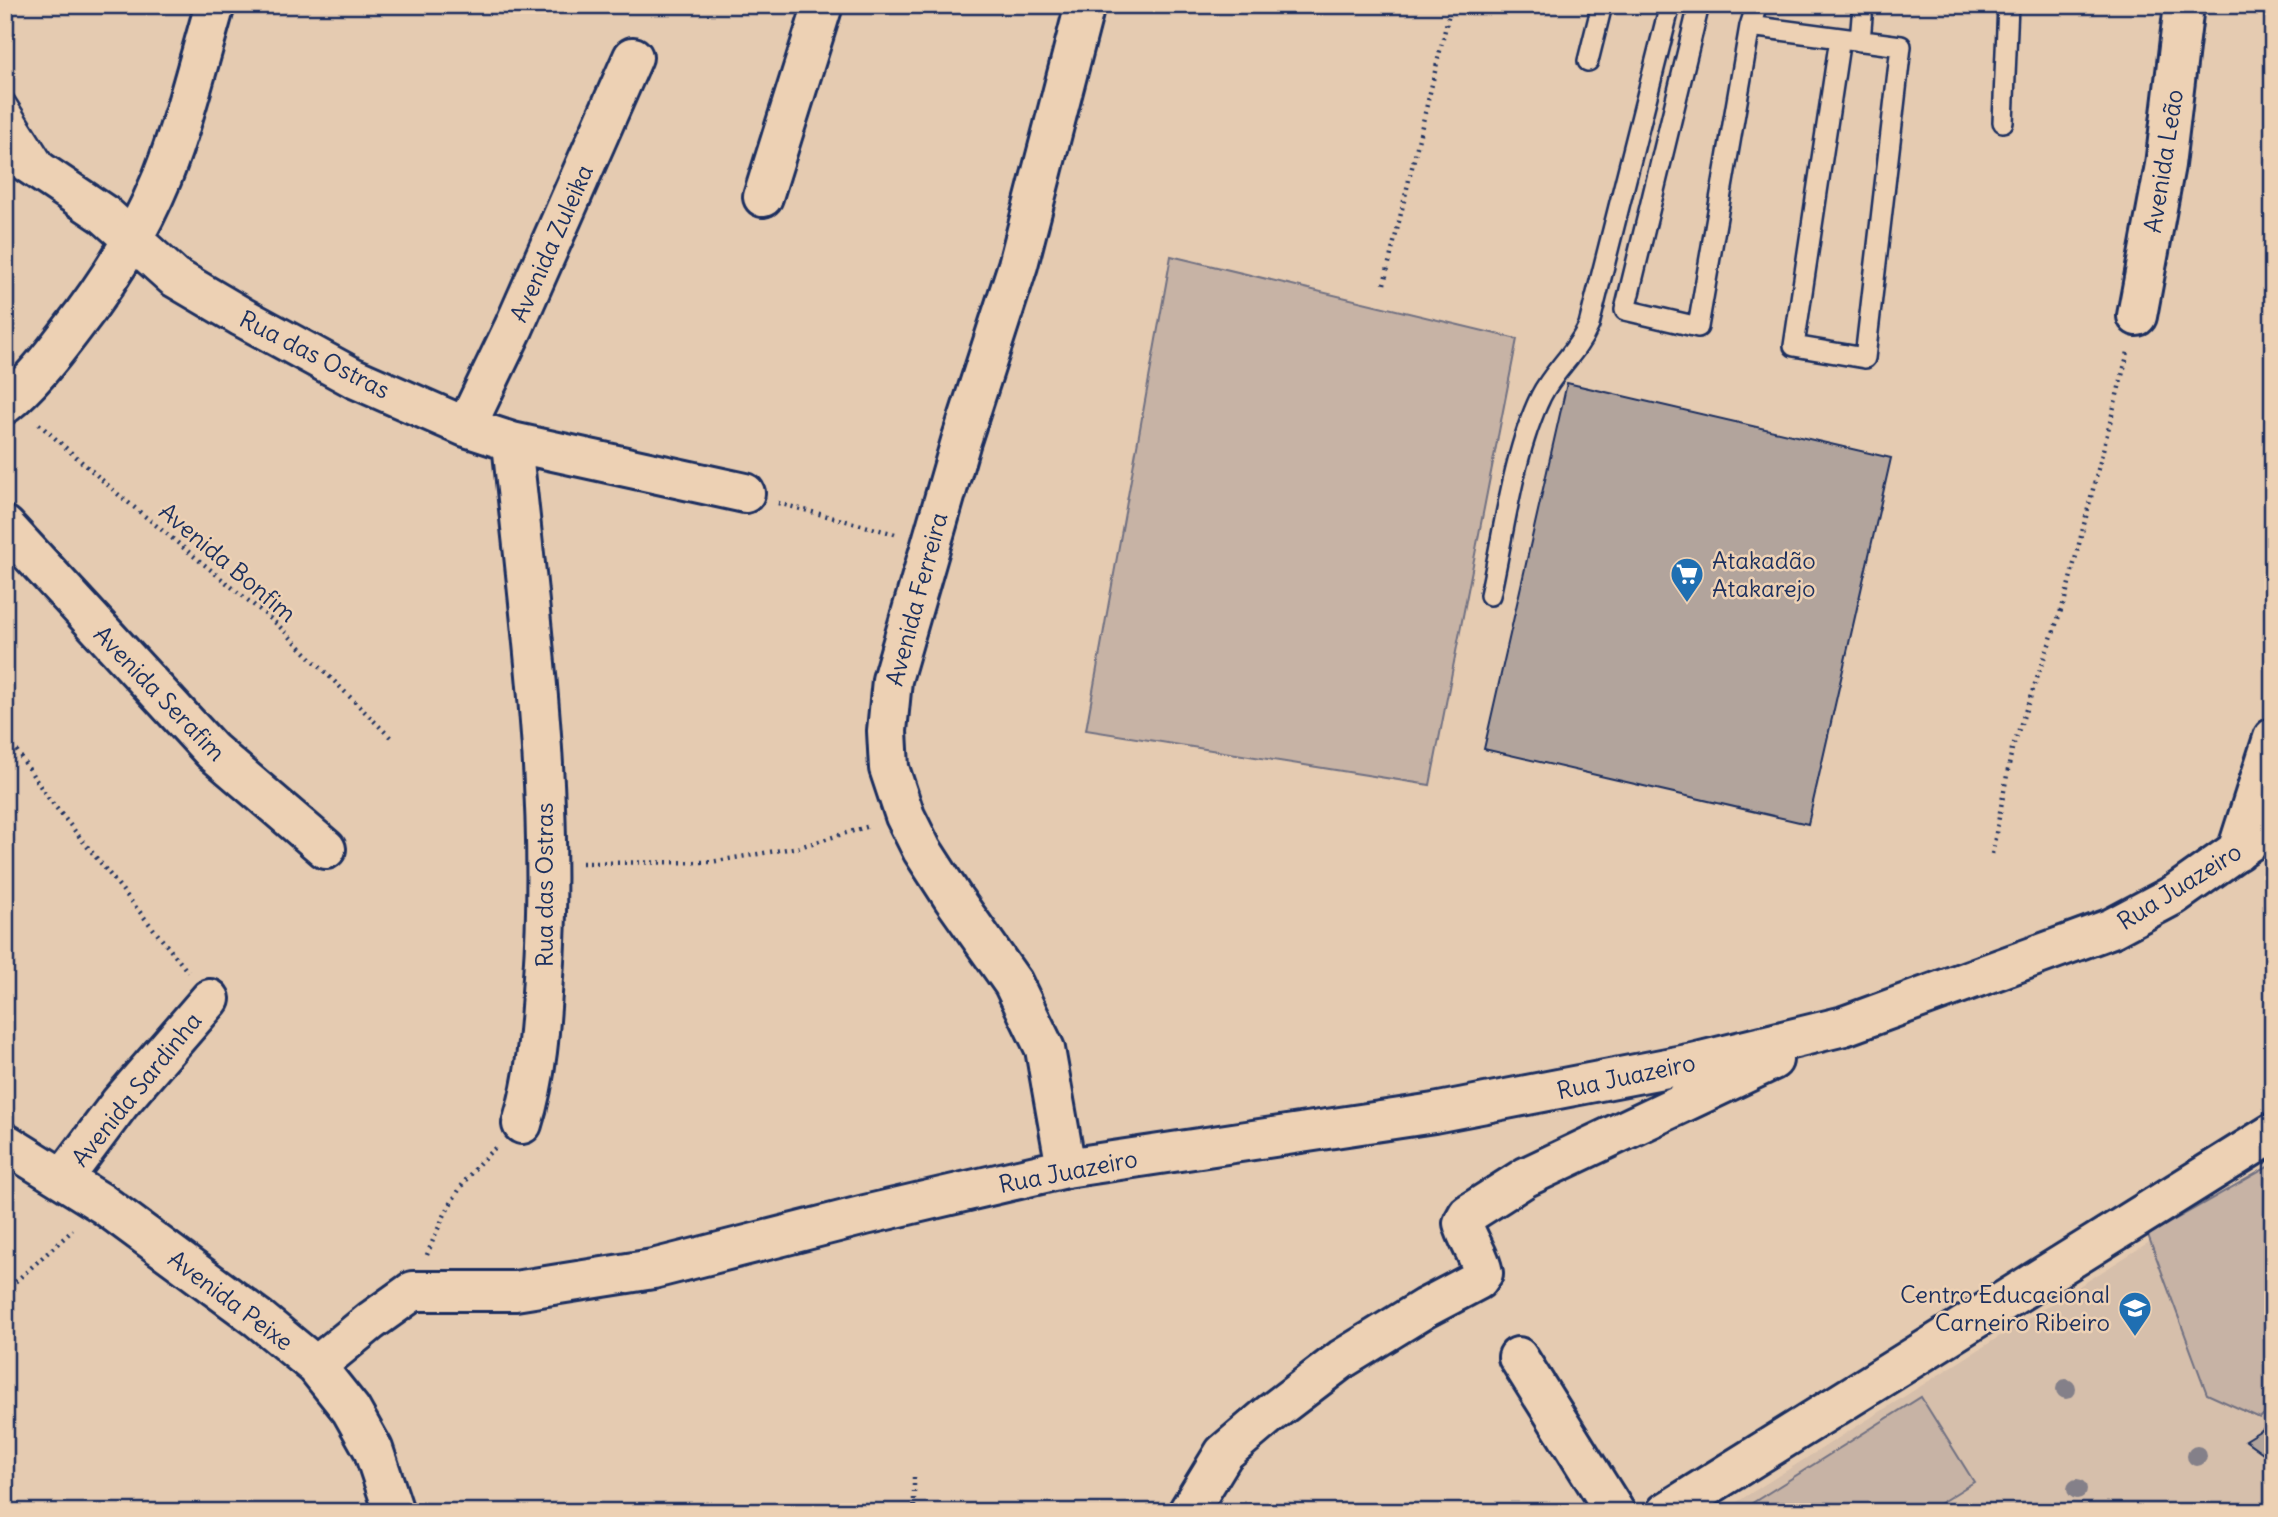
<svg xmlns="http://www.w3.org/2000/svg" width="2278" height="1517" viewBox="0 0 2278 1517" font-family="Delius,sans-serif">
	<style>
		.built { fill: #d6bfab }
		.green { fill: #c7b3a5; stroke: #717182; stroke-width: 2 }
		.building { fill: #b2a49c; stroke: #1b2f5e; stroke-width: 2 }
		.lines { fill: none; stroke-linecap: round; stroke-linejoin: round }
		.lane-casing { stroke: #1b2f5e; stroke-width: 24 }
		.street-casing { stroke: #1b2f5e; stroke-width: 44 }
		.secondary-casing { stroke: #1b2f5e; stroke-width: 44 }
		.path { stroke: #1b2f5e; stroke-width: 4.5; stroke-dasharray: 2 5; stroke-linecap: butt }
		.lane { stroke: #edd1b4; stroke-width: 19 }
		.street { stroke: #edd1b4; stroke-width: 38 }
		.secondary { stroke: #edd1b4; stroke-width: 38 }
		.tree { fill: #848089 }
		.labels { text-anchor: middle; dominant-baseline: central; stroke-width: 5; stroke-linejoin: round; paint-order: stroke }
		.street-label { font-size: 24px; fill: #1b2f5e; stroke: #edd1b4 }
		.poi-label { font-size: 24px; fill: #1b2f5e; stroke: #edd1b4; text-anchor: start }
	</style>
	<rect width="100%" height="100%" fill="#e5cbb1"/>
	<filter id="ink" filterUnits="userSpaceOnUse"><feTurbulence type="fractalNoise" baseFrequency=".0143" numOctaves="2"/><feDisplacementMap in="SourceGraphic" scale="14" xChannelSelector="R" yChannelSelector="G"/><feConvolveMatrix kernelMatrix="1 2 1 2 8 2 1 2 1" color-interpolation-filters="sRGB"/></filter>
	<g filter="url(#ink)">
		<path class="built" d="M2273 1164V1512H1721Z"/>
		<path class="green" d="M1171 256 1517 339 1430 785 1086 730Z
			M2273 1164V1405L2260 1418 2207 1394 2148 1235Z
			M1921 1397 1974 1482 1926 1512H1738Z"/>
		<path class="building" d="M1567 383 1891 458 1808 824 1484 749Z
			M2273 1423V1460L2245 1440Z
			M2273 1423V1460L2245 1440Z"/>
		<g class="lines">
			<defs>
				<path id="lane" d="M1699 5 1625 310 1698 327 1750 26 1757 5
					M1750 26 1901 46 1865 358 1794 346 1840 38
					M1860 41 1863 5
					M1588 61 1602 5
					M5 102 44 163
					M2003 122 2008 5
					M1490 595C1504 533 1513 453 1541 396 1554 370 1577 353 1589 325L1670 5"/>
				<path id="street" d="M5 148 105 215 174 277 242 317 354 378 466 427 512 442 745 493
					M763 197 823 5
					M2137 316 2165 165 2184 5
					M466 427 514 327 633 57
					M512 442C530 620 556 799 543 977 540 1027 537 1076 522 1124
					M5 526 212 751 326 849
					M2237 851 2273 738
					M5 1143 103 1204 259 1319 316 1366 351 1410 373 1449 394 1512
					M1066 1168 1045 1049 1013 983 953 898 922 850 905 816 889 768 887 731 892 680 961 441 1018 265 1085 5
					M63 1179 120 1103 210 999
					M1518 1357 1615 1512
					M316 1366 371 1321 413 1291H515L653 1269 865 1215 1066 1168 1434 1113 1693 1063 1844 1026 2112 928 2174 895 2273 825
					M1188 1512 1224 1453 1270 1414 1342 1359 1425 1308 1478 1280 1483 1273C1480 1255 1467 1240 1463 1223L1468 1214 1526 1177 1773 1060
					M1666 1512 2273 1133"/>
				<path id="secondary" d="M5 404C29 385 50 358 69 333 106 286 139 234 162 178 184 122 198 63 215 5"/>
			</defs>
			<use href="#lane" class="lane-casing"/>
			<use href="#street" class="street-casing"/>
			<use href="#secondary" class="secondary-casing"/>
			<path class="path" d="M1384 284 1451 5
				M39 424 119 495 277 624 393 740
				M778 503 895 534
				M5 733 46 795 188 972
				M1992 854 2012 749 2065 599 2128 352
				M582 863 711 862 799 847 870 826
				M427 1255C442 1216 463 1175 495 1148
				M5 1291 73 1230
				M914 1477V1512
				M338 1512 351 1506"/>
			<use href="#lane" class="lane"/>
			<use href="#street" class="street"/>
			<use href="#secondary" class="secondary"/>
		</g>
		<g class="tree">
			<circle cx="2066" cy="1389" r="10"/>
			<circle cx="2197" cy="1456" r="10"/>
			<circle cx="2077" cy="1489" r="10"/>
		</g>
	</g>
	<defs>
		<symbol id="supermarket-pin" viewBox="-11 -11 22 30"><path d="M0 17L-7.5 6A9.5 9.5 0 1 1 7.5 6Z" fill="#1f6fb2" stroke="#edd1b4"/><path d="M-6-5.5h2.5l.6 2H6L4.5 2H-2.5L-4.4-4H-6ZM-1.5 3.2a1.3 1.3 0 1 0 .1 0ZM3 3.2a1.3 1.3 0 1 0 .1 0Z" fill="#fff"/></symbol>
		<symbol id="school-pin" viewBox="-11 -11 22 30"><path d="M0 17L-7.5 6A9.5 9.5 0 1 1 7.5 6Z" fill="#1f6fb2" stroke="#edd1b4"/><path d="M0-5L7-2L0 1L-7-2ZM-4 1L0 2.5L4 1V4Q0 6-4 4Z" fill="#fff"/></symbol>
	</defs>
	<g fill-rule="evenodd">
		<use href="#supermarket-pin" x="1668" y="555" width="38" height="52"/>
		<use href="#school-pin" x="2116" y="1289" width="38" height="52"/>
	</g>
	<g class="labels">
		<g class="street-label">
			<text transform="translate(2163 161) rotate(-81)">Avenida Leão</text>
			<text transform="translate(551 243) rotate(-66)">Avenida Zuleika</text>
			<text transform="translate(315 354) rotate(27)">Rua das Ostras</text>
			<text transform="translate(228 562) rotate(40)">Avenida Bonfim</text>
			<text transform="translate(916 599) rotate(-75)">Avenida Ferreira</text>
			<text transform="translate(160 693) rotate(46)">Avenida Serafim</text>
			<text transform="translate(544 885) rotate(-90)">Rua das Ostras</text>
			<text transform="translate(2179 886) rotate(-32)">Rua Juazeiro</text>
			<text transform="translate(1626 1076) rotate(-12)">Rua Juazeiro</text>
			<text transform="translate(136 1089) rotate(-51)">Avenida Sardinha</text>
			<text transform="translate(1068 1171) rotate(-11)">Rua Juazeiro</text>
			<text transform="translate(231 1300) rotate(37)">Avenida Peixe</text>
		</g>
		<g class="poi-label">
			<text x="1712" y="560">Atakadão<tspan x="1712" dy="28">Atakarejo</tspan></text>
			<text x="2110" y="1294" text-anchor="end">Centro Educacional<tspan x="2110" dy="28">Carneiro Ribeiro</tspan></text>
		</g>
	</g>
	<rect width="2278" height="1517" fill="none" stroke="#edd1b4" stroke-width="28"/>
	<rect x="14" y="14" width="2250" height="1489" fill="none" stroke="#1b2f5e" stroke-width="2.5" filter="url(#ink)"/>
</svg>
